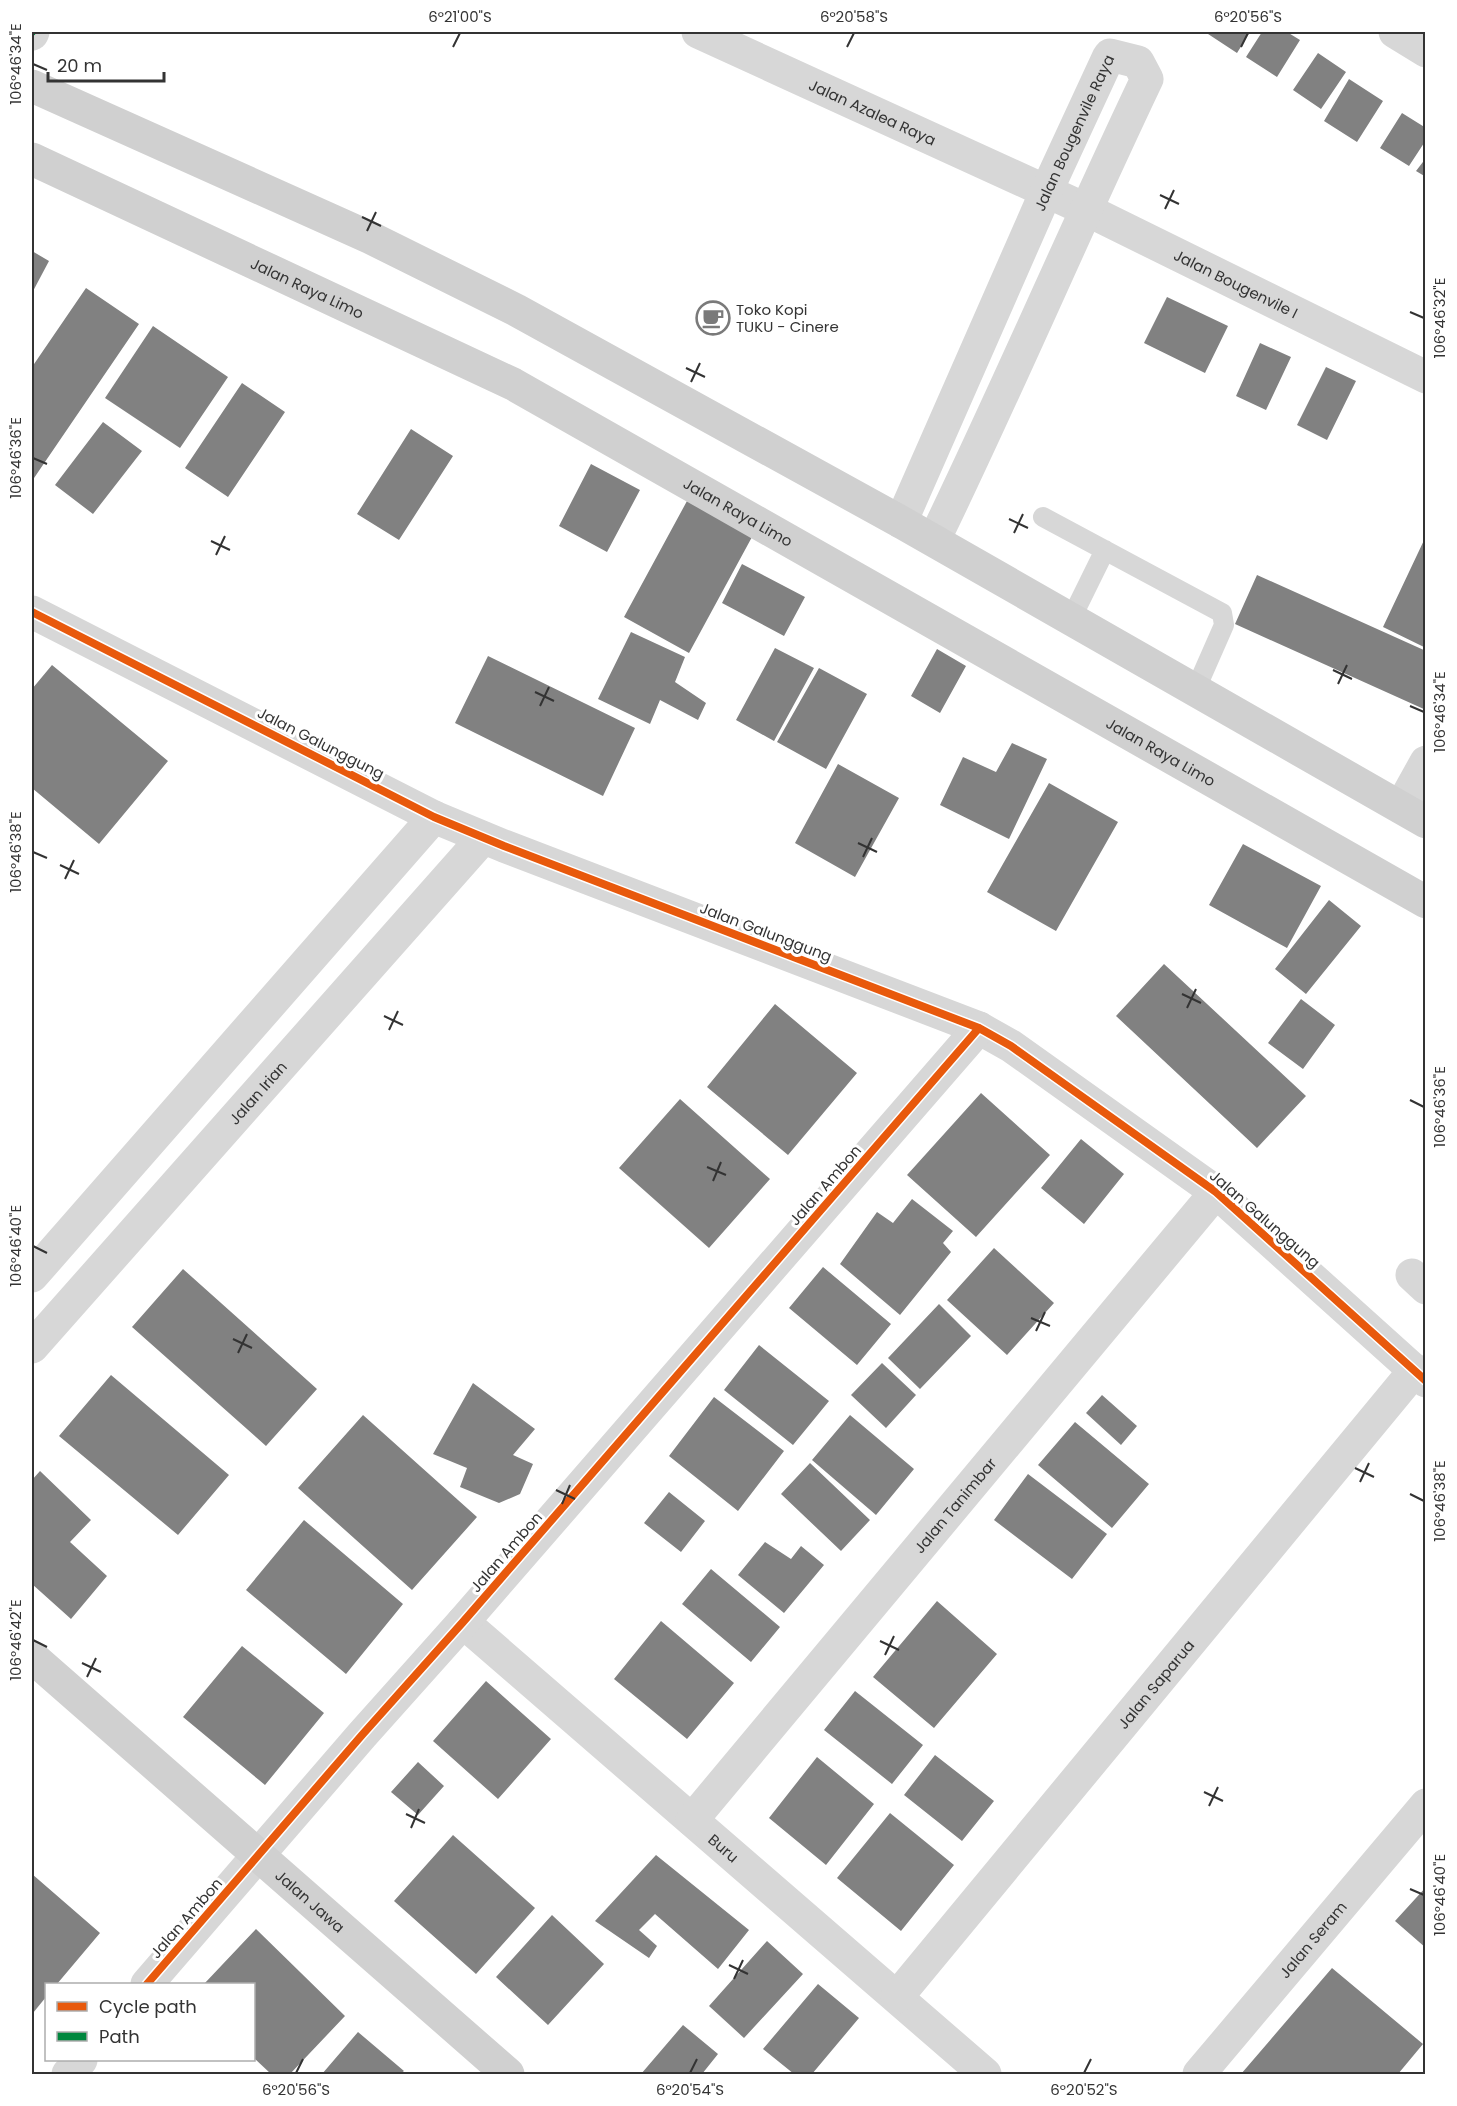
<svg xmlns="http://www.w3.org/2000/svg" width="1457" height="2106" viewBox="0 0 1457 2106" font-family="Poppins,sans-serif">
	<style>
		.building { fill: #818181 }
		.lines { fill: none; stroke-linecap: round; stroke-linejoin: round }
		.lane { stroke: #d7d7d7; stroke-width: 20 }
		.street { stroke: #d7d7d7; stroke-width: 33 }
		.secondary { stroke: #d0d0d0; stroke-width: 33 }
		.quiet { stroke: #00873e; stroke-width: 6; stroke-dasharray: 12 6; stroke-linecap: butt }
		.cycleway-casing { stroke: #fff; stroke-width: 11 }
		.cycleway { stroke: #e8590c; stroke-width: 8 }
		.ticks { fill: none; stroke: #333; stroke-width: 2 }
		.labels { text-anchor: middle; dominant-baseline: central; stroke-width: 6; stroke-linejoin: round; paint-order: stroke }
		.street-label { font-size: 15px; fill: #333; stroke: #fff }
		.poi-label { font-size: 15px; fill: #333; stroke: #fff; text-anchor: start }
		.neatline { fill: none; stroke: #333; stroke-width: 2 }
		.ticks-label { font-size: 15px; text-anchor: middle; fill: #333 }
	</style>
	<rect width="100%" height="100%" fill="#fff"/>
	<path class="building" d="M1205 32H1250L1237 53Z
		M1262 32H1287L1300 40 1277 77 1246 57Z
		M1318 53 1346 72 1321 109 1293 90Z
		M1349 79 1383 101 1357 142 1324 121Z
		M1402 113 1426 128V140L1409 166 1380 148Z
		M1426 158V177L1416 171Z
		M32 251 49 261 32 293Z
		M86 288 139 324 32 481V367Z
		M1167 297 1228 326 1205 373 1144 343Z
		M153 326 228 377 180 448 105 398Z
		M1260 343 1291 357 1266 410 1236 396Z
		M1326 367 1356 381 1327 440 1297 425Z
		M242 383 285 412 228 497 185 468Z
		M103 422 142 451 93 514 55 485Z
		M411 429 453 456 399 540 357 514Z
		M591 464 640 490 607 552 559 526Z
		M687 501 752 537 689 653 624 617Z
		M1426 536V648L1383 627Z
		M742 564 805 597 784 636 722 603Z
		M1257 575 1426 651V710L1235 624Z
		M631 632 685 657 675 682 706 703 698 720 660 700 650 724 598 699Z
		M775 648 814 668 774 741 736 720Z
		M937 649 966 666 940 713 911 696Z
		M488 656 635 728 603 796 455 723Z
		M52 665 168 761 99 844 32 788V689Z
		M819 668 867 694 826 769 777 742Z
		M1012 743 1047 759 1009 839 940 805 963 757 996 772Z
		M838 764 899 798 855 877 795 843Z
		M1049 783 1118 822 1056 931 987 892Z
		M1243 844 1321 886 1287 948 1209 905Z
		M1329 900 1361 926 1306 994 1275 969Z
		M1164 964 1306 1096 1257 1148 1116 1016Z
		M1301 999 1335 1025 1303 1069 1268 1043Z
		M775 1004 857 1073 788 1155 707 1087Z
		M981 1093 1050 1155 976 1237 907 1175Z
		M680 1099 770 1179 709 1248 619 1168Z
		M1081 1139 1124 1174 1084 1224 1041 1188Z
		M912 1199 953 1231 943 1243 951 1252 900 1315 840 1264 877 1212 893 1223Z
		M994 1248 1054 1303 1007 1355 947 1300Z
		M823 1267 891 1324 857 1365 789 1308Z
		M183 1269 317 1389 266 1446 132 1327Z
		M939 1304 971 1336 920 1389 888 1358Z
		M759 1345 829 1401 793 1445 724 1390Z
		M882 1363 916 1395 886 1428 851 1395Z
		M111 1375 229 1475 178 1535 59 1436Z
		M473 1383 535 1429 513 1455 533 1464 520 1494 499 1503 460 1487 467 1468 433 1454Z
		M1102 1395 1137 1426 1121 1445 1086 1413Z
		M714 1397 784 1451 738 1511 669 1456Z
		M363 1415 477 1517 412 1590 298 1488Z
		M850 1415 914 1469 876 1515 812 1460Z
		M1075 1422 1149 1484 1112 1528 1038 1465Z
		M810 1463 870 1520 841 1551 781 1494Z
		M40 1471 91 1520 70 1542 107 1576 71 1619 32 1584V1480Z
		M1028 1474 1107 1534 1072 1579 994 1520Z
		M669 1492 705 1521 681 1552 644 1523Z
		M304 1520 403 1604 346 1674 246 1590Z
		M765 1542 791 1559 801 1546 824 1565 784 1613 738 1575Z
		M711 1569 780 1627 751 1662 682 1604Z
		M937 1601 997 1654 934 1728 873 1677Z
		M661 1621 734 1683 687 1739 614 1679Z
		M242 1646 324 1713 265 1785 183 1717Z
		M486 1681 551 1739 498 1799 433 1741Z
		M855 1691 923 1745 892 1784 824 1730Z
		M935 1755 994 1801 962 1841 904 1795Z
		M817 1757 874 1804 826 1865 769 1818Z
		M418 1762 444 1786 418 1815 391 1792Z
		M890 1813 954 1865 901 1931 837 1878Z
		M453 1835 535 1908 476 1974 394 1901Z
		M656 1855 749 1930 718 1969 655 1914 639 1930 657 1946 649 1958 595 1921Z
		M32 1874 100 1933 57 1984H46V1997L33 2013Z
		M1426 1887V1948L1395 1921Z
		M552 1915 604 1964 548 2025 496 1977Z
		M256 1929 345 2016 290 2074H271L254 2058V1984H204Z
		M767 1941 803 1974 744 2038 709 2006Z
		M1332 1968 1423 2044 1398 2074H1241Z
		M818 1984 859 2018 812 2074H794L763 2049Z
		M683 2025 718 2054 702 2074H641Z
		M358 2032 404 2071 400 2074H322Z"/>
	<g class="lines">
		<path class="lane" d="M1043 517 1222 613 1224 625 1195 691
			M1071 619 1105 550"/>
		<g class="street">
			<path id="s1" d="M698 32 1085 209 1426 377"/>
			<path d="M1395 32 1426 51"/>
			<path d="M32 34 33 32"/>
			<path id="s2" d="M901 522 1046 192 1108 58 1110 55 1138 62 1147 79C1074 232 1008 388 934 540"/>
			<path d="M32 612 434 817 504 846 979 1028 1011 1046 1216 1192 1426 1381"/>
			<path d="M1401 807 1426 762"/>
			<path d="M1412 1275 1426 1288"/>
			<path d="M32 1276 434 817"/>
			<path id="s3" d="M32 1347 483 838"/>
			<path id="s4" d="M463 1622 985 2074"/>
			<path id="s5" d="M692 1820 1216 1192"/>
			<path d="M147 1984 362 1735 463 1622 979 1028"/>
			<path id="s6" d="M897 1997 1415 1370"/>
			<path d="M68 2074 81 2060"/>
			<path id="s7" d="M1199 2074 1426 1805"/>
		</g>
		<g class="secondary">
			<path d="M32 86 371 238 516 310 901 522 1426 822"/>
			<path id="s8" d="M32 159 513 384 1426 902"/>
			<path id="s9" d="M32 1657 508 2074"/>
		</g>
		<path class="quiet" d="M32 34 33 32"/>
		<defs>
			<path id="cycleway" d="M32 612 434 817 504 846 979 1028 1011 1046 1216 1192 1426 1381
				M147 1984 362 1735 463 1622 979 1028"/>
		</defs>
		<use href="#cycleway" class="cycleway-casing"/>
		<use href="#cycleway" class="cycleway"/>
	</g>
	<path class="ticks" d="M453 47 460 33M847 47 854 33M1241 47 1248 33M33 64 47 70M1160 195 1179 204M1165 209 1174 190M362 217 381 226M367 231 376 212M1410 312 1424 318M686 368 705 377M691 382 700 363M33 458 47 464M1009 519 1028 528M1014 533 1023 514M211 541 230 550M216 555 225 536M1333 670 1352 679M1338 684 1347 665M535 692 554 701M540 706 549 687M1410 706 1424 712M858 843 877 852M33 852 47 858M863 857 872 838M60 865 79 874M65 879 74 860M1182 994 1201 1003M1187 1008 1196 989M384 1016 403 1025M389 1030 398 1011M1410 1100 1424 1107M707 1167 726 1175M713 1181 721 1162M33 1246 47 1253M1031 1318 1050 1326M1036 1331 1045 1312M233 1339 252 1348M238 1353 247 1334M1355 1468 1374 1477M1360 1482 1369 1463M556 1490 575 1499M1410 1494 1424 1501M562 1504 570 1485M33 1640 47 1647M880 1641 899 1650M885 1655 894 1636M82 1663 101 1672M87 1677 96 1658M1204 1792 1223 1801M1209 1806 1218 1787M406 1814 425 1823M411 1828 419 1809M1410 1889 1424 1895M729 1965 748 1974M734 1979 743 1960M296 2073 303 2059M690 2073 697 2059M1084 2073 1091 2059"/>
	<defs>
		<symbol id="cafe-ring" viewBox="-11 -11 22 22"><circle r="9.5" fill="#fff" stroke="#7a7a7a" stroke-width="1.5"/><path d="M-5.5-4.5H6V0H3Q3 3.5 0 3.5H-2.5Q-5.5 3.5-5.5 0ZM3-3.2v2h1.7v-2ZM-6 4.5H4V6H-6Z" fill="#7a7a7a"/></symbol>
	</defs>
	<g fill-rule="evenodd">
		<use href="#cafe-ring" x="694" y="299" width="38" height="38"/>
	</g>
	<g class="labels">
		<g class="street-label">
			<text stroke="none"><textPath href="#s1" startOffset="192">Jalan Azalea Raya</textPath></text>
			<text stroke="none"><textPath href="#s2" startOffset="426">Jalan Bougenvile Raya</textPath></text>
			<text stroke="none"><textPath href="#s1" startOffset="594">Jalan Bougenvile I</textPath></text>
			<text stroke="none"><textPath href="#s8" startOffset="304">Jalan Raya Limo</textPath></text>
			<text stroke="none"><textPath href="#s8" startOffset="790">Jalan Raya Limo</textPath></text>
			<text transform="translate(321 743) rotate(27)">Jalan Galunggung</text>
			<text stroke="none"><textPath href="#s8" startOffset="1276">Jalan Raya Limo</textPath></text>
			<text transform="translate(766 932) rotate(21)">Jalan Galunggung</text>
			<text stroke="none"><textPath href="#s3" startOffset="340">Jalan Irian</textPath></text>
			<text transform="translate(825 1185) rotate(-49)">Jalan Ambon</text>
			<text transform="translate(1265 1219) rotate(41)">Jalan Galunggung</text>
			<text stroke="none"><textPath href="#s5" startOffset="410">Jalan Tanimbar</textPath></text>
			<text transform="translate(506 1552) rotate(-49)">Jalan Ambon</text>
			<text stroke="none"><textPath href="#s6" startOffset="406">Jalan Saparua</textPath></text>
			<text stroke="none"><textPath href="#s4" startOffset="345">Buru</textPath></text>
			<text stroke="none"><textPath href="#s9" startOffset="370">Jalan Jawa</textPath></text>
			<text transform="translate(186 1918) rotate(-49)">Jalan Ambon</text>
			<text stroke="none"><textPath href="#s7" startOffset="176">Jalan Seram</textPath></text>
		</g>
		<g class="poi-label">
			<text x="736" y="309">Toko Kopi<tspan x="736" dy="17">TUKU - Cinere</tspan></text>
		</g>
	</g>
	<rect width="1457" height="2106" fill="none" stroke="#ffffff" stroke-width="66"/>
	<rect x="45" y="1983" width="210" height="78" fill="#ffffff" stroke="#adadad" stroke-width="1.5"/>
	<rect x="57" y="2002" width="30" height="9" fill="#e8590c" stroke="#adadad" stroke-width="1.5"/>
	<text x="99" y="2013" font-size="18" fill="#333333">Cycle path</text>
	<rect x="57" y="2032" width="30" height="9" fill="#00873e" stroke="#adadad" stroke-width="1.5"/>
	<text x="99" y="2043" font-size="18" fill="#333333">Path</text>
	<path d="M48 72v9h116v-9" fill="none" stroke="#333333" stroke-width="3"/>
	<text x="57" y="72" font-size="18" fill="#333333" stroke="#ffffff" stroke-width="4.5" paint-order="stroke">20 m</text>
	<rect x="33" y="33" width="1391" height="2040" class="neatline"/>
	<g class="ticks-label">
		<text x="460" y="22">6°21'00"S</text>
		<text x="854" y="22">6°20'58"S</text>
		<text x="1248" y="22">6°20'56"S</text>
		<text transform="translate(16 64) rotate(-90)" y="5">106°46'34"E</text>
		<text transform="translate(1440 318) rotate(-90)" y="5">106°46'32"E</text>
		<text transform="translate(16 458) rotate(-90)" y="5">106°46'36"E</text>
		<text transform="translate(1440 712) rotate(-90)" y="5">106°46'34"E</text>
		<text transform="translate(16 852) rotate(-90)" y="5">106°46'38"E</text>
		<text transform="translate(1440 1107) rotate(-90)" y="5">106°46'36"E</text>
		<text transform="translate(16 1246) rotate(-90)" y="5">106°46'40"E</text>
		<text transform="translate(1440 1501) rotate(-90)" y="5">106°46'38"E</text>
		<text transform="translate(16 1640) rotate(-90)" y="5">106°46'42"E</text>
		<text transform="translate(1440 1895) rotate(-90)" y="5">106°46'40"E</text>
		<text x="296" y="2095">6°20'56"S</text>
		<text x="690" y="2095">6°20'54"S</text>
		<text x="1084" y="2095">6°20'52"S</text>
	</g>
</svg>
